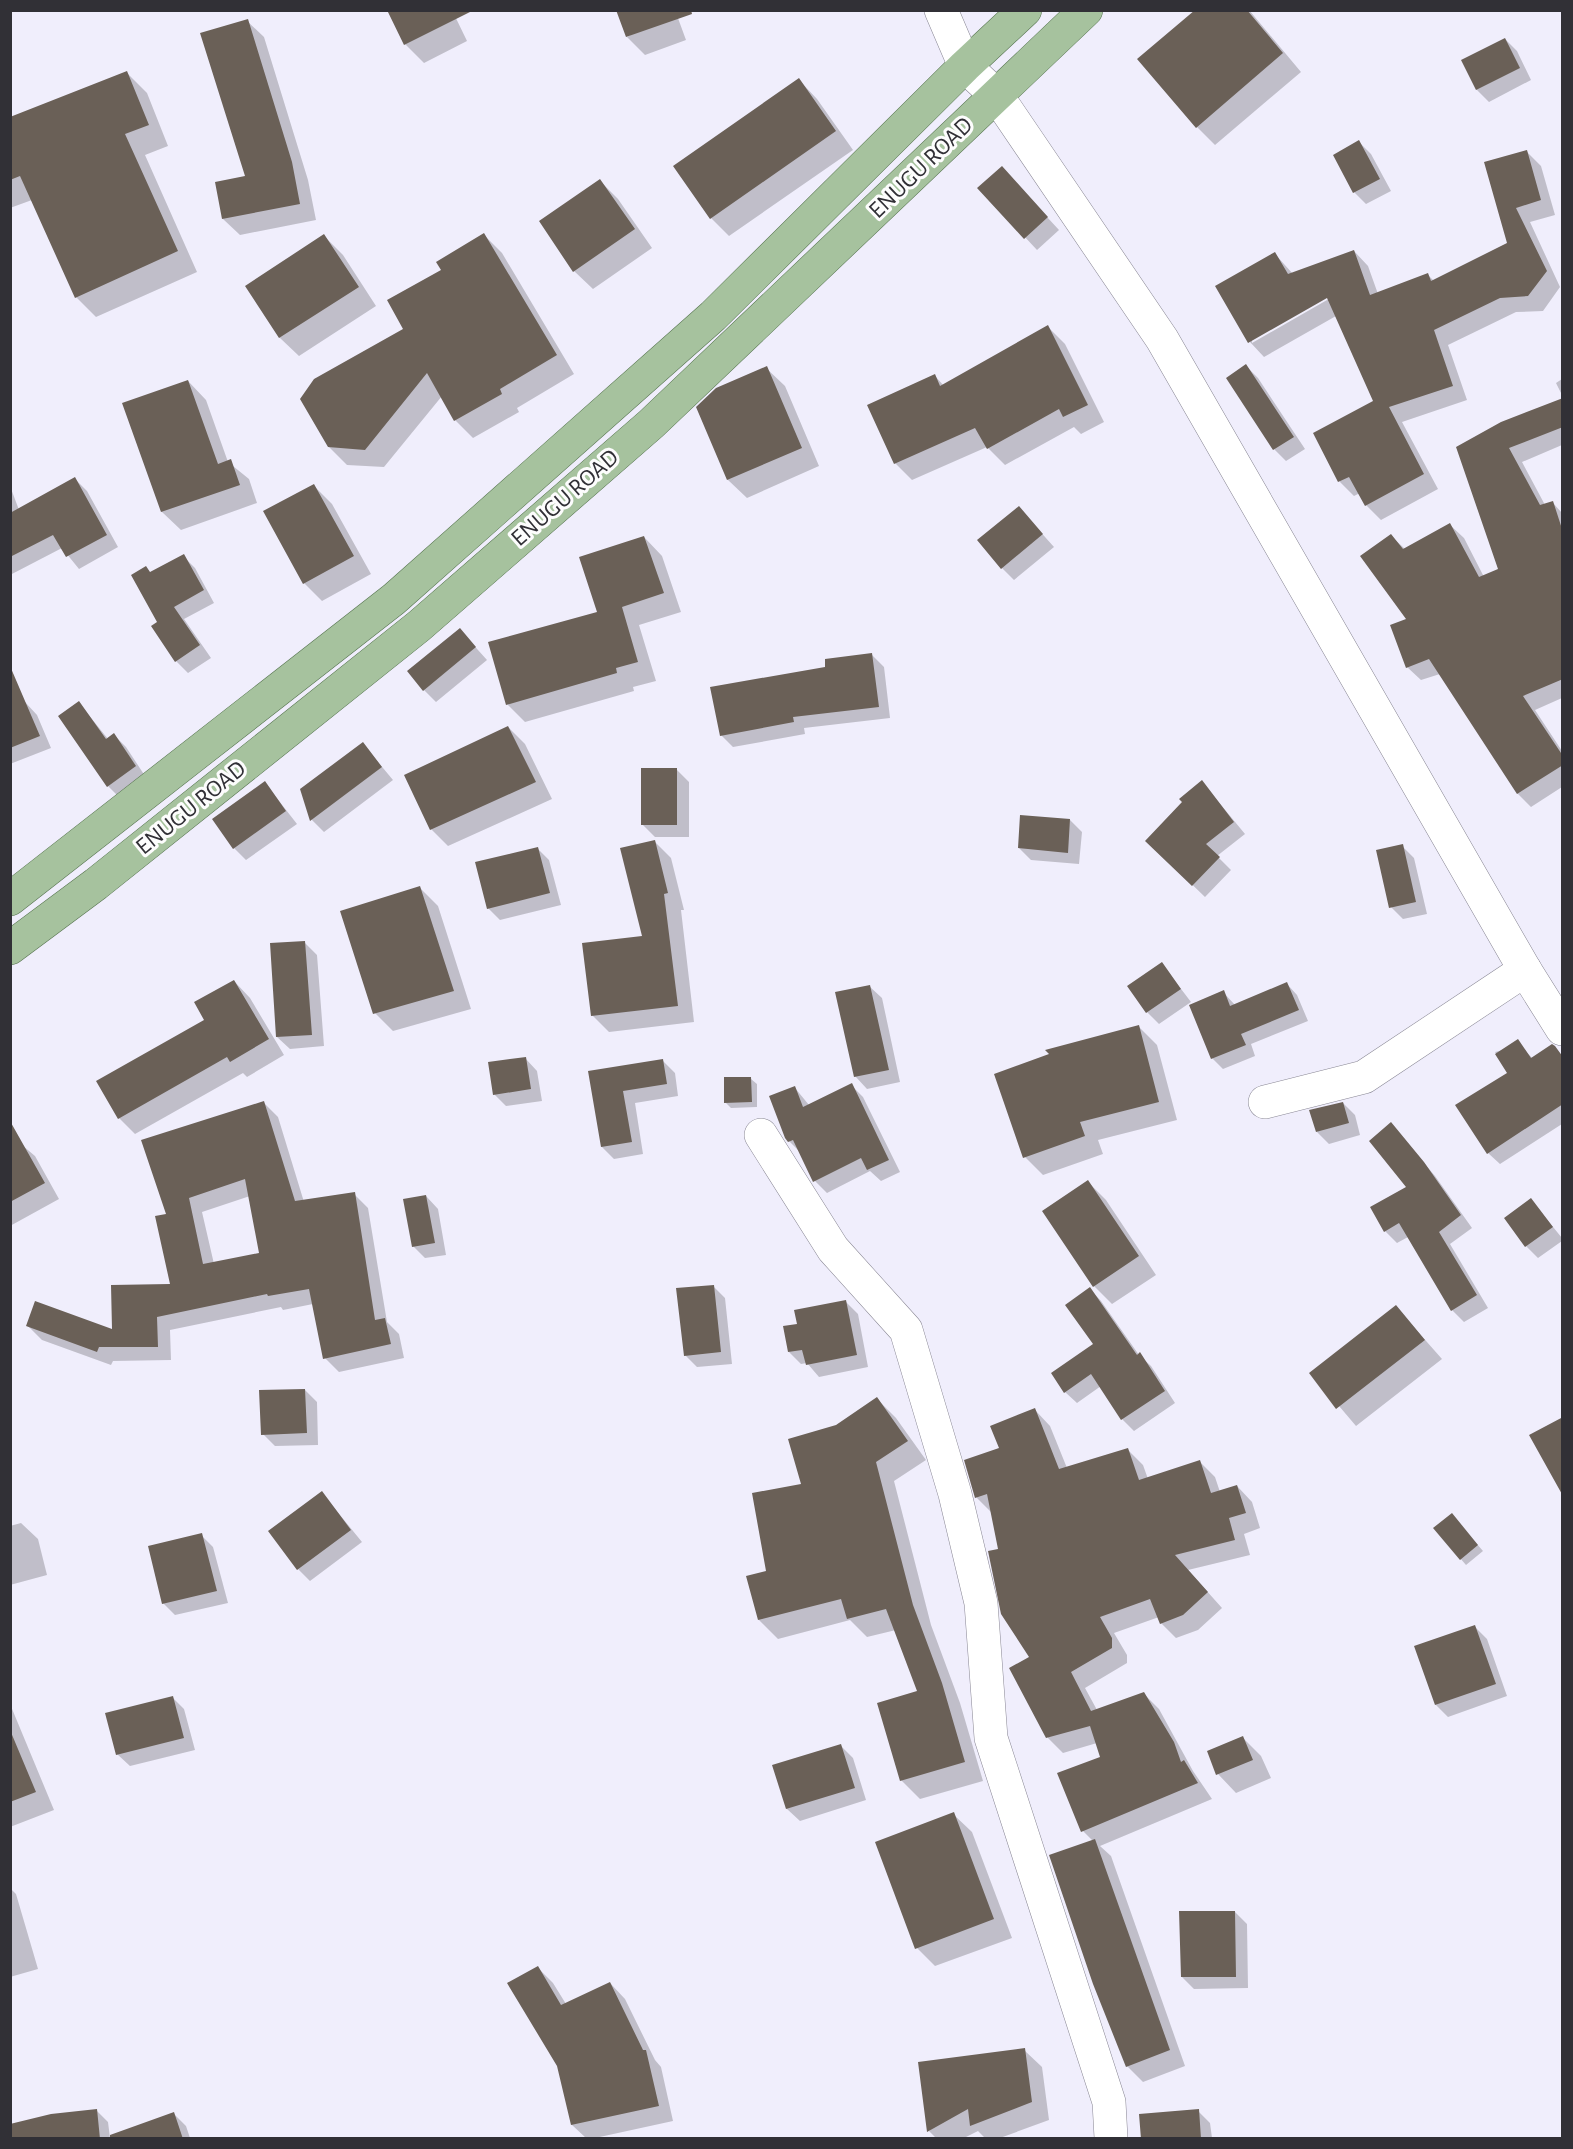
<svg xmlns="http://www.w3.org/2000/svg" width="1573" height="2149" viewBox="0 0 1573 2149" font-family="'Alegreya Sans',sans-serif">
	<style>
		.shadow { fill: #0003; fill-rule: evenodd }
		.building { fill: #6a6057; fill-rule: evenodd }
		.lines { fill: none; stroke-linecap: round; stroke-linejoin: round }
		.minor-casing { stroke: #888693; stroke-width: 34 }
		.tertiary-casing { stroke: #888693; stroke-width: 34 }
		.primary-casing { stroke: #56744f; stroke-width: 34 }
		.minor { stroke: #fff; stroke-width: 33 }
		.tertiary { stroke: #fff; stroke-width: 33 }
		.primary { stroke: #a6c29e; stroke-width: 33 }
		.labels { text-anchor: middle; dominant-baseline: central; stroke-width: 6; stroke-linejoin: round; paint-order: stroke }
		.street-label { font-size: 24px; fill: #313036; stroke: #fdfdfd }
	</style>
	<rect width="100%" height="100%" fill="#f0eefc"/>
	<path class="shadow" d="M452 10 467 41 424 63 405 44Z
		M675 10 686 40 645 55 627 37Z
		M1197 10H1249L1301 72 1215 145 1197 127Z
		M247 21 264 37 308 180 316 220 240 235 223 219 247 177Z
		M1505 39 1517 51 1531 80 1489 102 1477 90 1463 61Z
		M126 72 147 93 168 146 145 155 197 272 96 317 76 297 32 200 10 208V119Z
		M799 80 817 99 853 150 729 236 711 218Z
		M1359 142 1371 154 1391 191 1366 204 1354 192Z
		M1527 152 1541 166 1555 215 1530 222 1560 287 1543 311 1516 312 1448 345 1467 400 1402 422 1438 489 1381 520 1366 505 1360 493 1354 496 1340 482 1315 434 1375 402 1336 316 1264 357 1250 342 1275 254 1293 274 1354 251 1368 266 1378 294 1428 275 1434 281 1508 243ZM1333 293 1334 296 1252 343V339Z
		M1013 180 1059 230 1037 250 979 188Z
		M600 181 618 199 652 248 593 289 574 271Z
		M484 235 502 253 574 374 517 408 519 412 473 438 455 420 442 396 384 467 347 465 329 447 443 271Z
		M324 236 343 255 376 306 299 356 280 338 247 286Z
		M1048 327 1065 344 1104 422 1081 434 1074 427 1005 465 987 447 912 480 895 463 935 376 944 386Z
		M1246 366 1258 378 1305 449 1286 461 1274 449Z
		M766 368 785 386 819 466 747 498 728 480 697 408Z
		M1562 379V395L1556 383Z
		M188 381 206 400 228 462 249 479 257 503 181 530 162 512 124 404Z
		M1562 399V445L1522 462 1545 505 1553 503 1562 513V698L1535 710 1562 751V787L1531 807 1518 794 1440 674 1421 680 1407 667 1409 620 1391 536 1405 549 1450 525 1464 538 1484 577 1500 570 1458 448Z
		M75 479 87 491 118 547 79 569 62 548 10 575V486L19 510Z
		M314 486 332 504 371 574 322 601 304 583Z
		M1019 508 1054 547 1014 580 1002 568Z
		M644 537 662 556 681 612 639 625 656 681 633 687 634 691 525 722 507 704 599 613Z
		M183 556 195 568 214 603 184 619 211 658 188 673 176 661 151 573Z
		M460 630 487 660 436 702 424 690Z
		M872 655 884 667 890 718 804 728 805 734 733 747 721 735 827 668Z
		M25 702 37 715 51 748 10 764V708Z
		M79 703 108 739 114 735 126 747 147 779 120 798 108 786Z
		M508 727 525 744 552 799 448 846 431 829Z
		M363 744 393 780 324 832 312 820 302 789Z
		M677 770 689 782V837H655L642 824Z
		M1202 782 1245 834 1217 856 1231 870 1205 897 1147 841Z
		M265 783 297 824 246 860 234 848Z
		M1070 820 1082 832 1079 864 1031 860 1019 848Z
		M654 841 671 858 684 910H681L694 1022 609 1032 592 1015 644 938Z
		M1402 846 1414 858 1427 914 1403 919 1391 907Z
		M537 848 549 860 561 905 500 920 488 908Z
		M419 887 438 906 471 1009 393 1031 375 1013Z
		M305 943 317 955 324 1046 290 1049 277 1037Z
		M1162 964 1191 1002 1159 1024 1147 1012Z
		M234 981 250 998 284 1055 247 1077 243 1073 135 1134 119 1118 98 1081 206 1020Z
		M1287 984 1297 995 1308 1021 1251 1044 1255 1056 1223 1069 1212 1058 1223 992 1235 1005Z
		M869 986 882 998 900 1082 867 1089 855 1076Z
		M1139 1027 1157 1045 1177 1120 1098 1140 1103 1154 1043 1175 1025 1157Z
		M1521 1046 1533 1059 1554 1047 1562 1056V1124L1500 1164 1488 1153 1510 1073 1495 1052Z
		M525 1058 537 1071 542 1101 506 1106 494 1094Z
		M663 1061 675 1073 678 1096 635 1103 643 1154 614 1159 602 1147 590 1073Z
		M751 1079 757 1084V1107L731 1108 725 1102Z
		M851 1085 863 1097 900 1172 881 1181 870 1171 827 1193 815 1181 802 1154 789 1141 795 1088 809 1105Z
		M264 1103 278 1117 304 1202 354 1194 368 1208 387 1322 399 1334 404 1358 339 1372 325 1358 313 1304 283 1310 281 1307 170 1330 171 1360 113 1361 111 1365 42 1340 28 1326 114 1332 172 1285 168 1215ZM250 1196 261 1254 214 1264 202 1212Z
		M1343 1103 1355 1115 1360 1135 1329 1144 1317 1132Z
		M1391 1124 1435 1176 1472 1228 1450 1244 1488 1308 1464 1322 1452 1310 1408 1237 1397 1243 1385 1231 1409 1188Z
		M10 1135 35 1156 59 1199 10 1226Z
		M1088 1182 1106 1200 1156 1275 1112 1304 1094 1286Z
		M426 1196 438 1209 446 1255 425 1258 413 1246Z
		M1531 1200 1562 1238V1241L1538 1258 1526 1246Z
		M713 1286 725 1298 732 1364 697 1367 685 1355Z
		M1090 1289 1101 1301 1139 1355 1151 1366 1175 1403 1134 1431 1122 1419 1101 1386 1077 1403 1065 1392 1096 1344Z
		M846 1302 858 1314 868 1367 819 1377 807 1363 801 1364 789 1352 799 1325Z
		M1396 1307 1442 1359 1356 1426 1311 1373Z
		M305 1390 317 1402 318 1445 275 1446 263 1434Z
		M877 1399 896 1418 926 1460 894 1481 931 1625 960 1703 983 1781 920 1799 901 1780 919 1692 896 1630 867 1637 850 1620 778 1639 759 1620 768 1572 802 1486 836 1426Z
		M1035 1410 1050 1426 1067 1468 1128 1450 1143 1465 1148 1479 1200 1462 1215 1477 1220 1492 1237 1486 1252 1502 1260 1528 1244 1534 1250 1555 1188 1570 1222 1608 1198 1630 1176 1638 1161 1623 1159 1617 1114 1633 1127 1655V1663L1085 1688 1097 1710 1144 1694 1159 1709 1193 1771 1212 1799 1100 1846 1111 1856 1185 2066 1143 2082 1127 2066 1093 1841 1083 1831 1102 1758 1097 1743 1063 1753 1048 1738 1032 1658 1000 1550 992 1513 977 1498 966 1461 1001 1448Z
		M322 1493 362 1542 310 1581 298 1569Z
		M1457 1521 1483 1551 1466 1565 1435 1529Z
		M21 1523 38 1539 47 1575 10 1585V1526Z
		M201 1535 213 1547 228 1603 175 1615 163 1603Z
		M1475 1627 1487 1639 1507 1696 1448 1717 1436 1705Z
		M172 1697 184 1709 195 1750 130 1766 117 1754Z
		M10 1704 54 1810 10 1827Z
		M1242 1737 1261 1756 1271 1778 1236 1793 1218 1774Z
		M841 1746 853 1758 866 1800 800 1821 787 1809 774 1766Z
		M953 1814 972 1832 1012 1938 935 1966 917 1948Z
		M10 1888 16 1894 38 1969 10 1977Z
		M1235 1912 1247 1924 1248 1988 1194 1989 1182 1977Z
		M537 1967 553 1983 566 2004 610 1983 625 1999 655 2060 661 2067 673 2121 595 2138H586L572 2125Z
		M1024 2050 1042 2067 1049 2120 1000 2138H985L978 2131 964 2138H936L929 2131Z
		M96 2110 108 2122 110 2138H10Z
		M1198 2111 1210 2123 1212 2138H1143Z
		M174 2114 186 2126 190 2138H144Z"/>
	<path class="building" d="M387 10H474L404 45Z
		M616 10H691L692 14 626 37Z
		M1195 10H1247L1283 53 1196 128 1137 59Z
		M248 19 292 162 300 204 222 219 215 182 245 176 200 33Z
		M1505 38 1520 68 1476 90 1461 60Z
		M127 71 149 125 125 134 178 251 75 298 20 176 10 180V117Z
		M799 78 836 131 710 219 673 166Z
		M1359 140 1380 179 1353 193 1333 155Z
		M1527 150 1541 200 1516 208 1547 271 1528 296 1500 298 1434 330 1453 386 1389 407 1424 474 1365 506 1349 477 1338 482 1313 433 1373 401 1327 298 1248 343 1215 286 1275 252 1288 274 1354 250 1370 295 1428 273 1431 281 1507 243 1484 162Z
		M1002 166 1048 217 1024 239 977 188Z
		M600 179 635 229 573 272 539 221Z
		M484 233 557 355 500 389 502 394 454 421 427 373 365 450 328 447 300 399 314 379 403 329 387 300 441 270 436 262Z
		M324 234 359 287 279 338 245 286Z
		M1048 325 1088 405 1063 417 1059 409 987 449 975 428 894 464 867 405 935 374 940 386Z
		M1246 364 1294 437 1273 450 1226 378Z
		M767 366 802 448 727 480 696 407 716 388Z
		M188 380 218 464 231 459 240 485 161 512 122 403Z
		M1563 398V427L1509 448 1540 505 1553 501 1563 532V679L1523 696 1563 756V765L1517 794 1429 659 1406 668 1390 625 1406 619 1360 556 1391 534 1403 549 1450 523 1479 577 1498 569 1456 447 1501 422Z
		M75 477 107 535 66 557 53 535 10 557V513Z
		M314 484 354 556 303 584 263 511Z
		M1019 506 1043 534 1001 569 977 540Z
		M644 536 664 593 622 607 638 662 616 668 617 673 506 705 488 642 597 612 579 557Z
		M184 554 204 590 174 607 200 645 175 662 151 626 157 622 131 575 146 566 150 572Z
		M460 628 476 647 423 691 407 671Z
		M872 653 879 707 793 717 794 722 720 736 710 687 825 667V659Z
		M10 666 40 736 10 748Z
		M79 701 106 739 114 733 136 766 107 787 58 716Z
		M508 726 536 782 430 830 404 775Z
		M363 742 382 767 310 821 300 789Z
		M641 768H677V825H641Z
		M1202 780 1234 822 1206 844 1220 857 1192 886 1145 841 1182 802 1179 799Z
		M265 781 286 811 233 849 212 819Z
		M1020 815 1070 819 1068 853 1018 848Z
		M655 840 668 893 664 894 678 1006 591 1016 582 943 642 936 620 848Z
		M1403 844 1416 902 1389 908 1376 850Z
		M538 847 550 893 487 909 475 862Z
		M420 886 454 991 373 1014 340 911Z
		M305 941 312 1035 276 1037 270 943Z
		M1162 962 1181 989 1146 1013 1127 986Z
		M234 980 269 1039 230 1062 227 1057 118 1119 96 1081 204 1020 194 1002Z
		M1287 982 1299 1010 1241 1034 1246 1045 1211 1059 1189 1005 1224 990 1230 1006Z
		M870 985 889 1070 854 1077 835 992Z
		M1139 1025 1159 1102 1080 1122 1085 1136 1023 1158 994 1074 1049 1054 1045 1050Z
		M1518 1039 1531 1058 1552 1044 1555 1046 1563 1057V1104L1487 1154 1455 1105 1507 1073 1495 1054Z
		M526 1057 531 1089 493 1095 488 1062Z
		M663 1059 667 1084 623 1091 632 1142 601 1147 588 1071Z
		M724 1077H751L752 1102 724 1103Z
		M852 1083 889 1160 867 1170 861 1158 813 1182 793 1140 788 1142 785 1138 769 1096 795 1086 803 1107Z
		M264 1101 295 1201 355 1192 375 1320 385 1318 391 1344 323 1359 309 1289 268 1296 267 1294 157 1317 158 1347H99L97 1352 26 1326 35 1301 112 1329 111 1285 170 1284 155 1216 166 1214 141 1140ZM245 1179 259 1253 203 1264 189 1198Z
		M1343 1102 1349 1123 1316 1132 1309 1110Z
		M10 1121 45 1183 10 1202Z
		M1391 1122 1424 1162 1461 1215 1439 1232 1477 1295 1451 1311 1399 1223 1384 1232 1370 1207 1406 1187 1369 1141Z
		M1088 1180 1139 1256 1093 1287 1042 1211Z
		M426 1195 435 1243 412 1247 403 1199Z
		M1531 1198 1553 1227 1525 1247 1504 1218Z
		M714 1285 721 1352 684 1356 676 1288Z
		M1090 1287 1137 1355 1140 1352 1165 1391 1121 1420 1091 1374 1064 1393 1051 1373 1093 1344 1065 1305Z
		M846 1300 857 1355 806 1365 802 1350 788 1352 783 1326 797 1324 794 1310Z
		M1396 1305 1425 1340 1336 1409 1309 1373Z
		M305 1389 307 1433 261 1435 259 1390Z
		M877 1397 908 1441 876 1462 913 1605 942 1683 965 1762 900 1781 877 1703 917 1691 886 1609 847 1619 841 1599 758 1620 746 1576 766 1571 752 1493 801 1484 788 1439 836 1425Z
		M1035 1408 1059 1469 1128 1448 1139 1480 1200 1460 1211 1493 1237 1485 1246 1513 1229 1518 1235 1540 1175 1555 1208 1592 1183 1615 1160 1624 1150 1599 1100 1617 1112 1638V1648L1071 1672 1091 1711 1144 1692 1174 1742 1181 1762 1184 1760 1198 1783 1081 1832 1057 1773 1100 1757 1090 1726 1046 1738 1009 1668 1029 1657 1001 1614 988 1551 998 1549 987 1494 975 1498 964 1460 999 1448 990 1426Z
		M1563 1417V1496L1529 1435Z
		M322 1491 351 1530 297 1570 268 1531Z
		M1452 1513 1478 1545 1460 1560 1433 1528Z
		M202 1533 217 1591 162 1604 148 1546Z
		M1475 1625 1496 1684 1435 1705 1414 1646Z
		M173 1696 184 1738 116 1755 105 1713Z
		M10 1730 36 1792 10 1802Z
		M1243 1736 1253 1760 1216 1775 1207 1751Z
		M841 1744 855 1788 786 1809 772 1765Z
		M954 1812 994 1919 915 1949 875 1842Z
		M1095 1839 1170 2050 1126 2067 1093 1984 1049 1855Z
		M1179 1911H1235L1236 1977H1181Z
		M538 1966 561 2005 610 1982 643 2050H646L659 2106 571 2125 557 2066 507 1983Z
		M1025 2048 1032 2102 970 2126 968 2109 927 2132 918 2062Z
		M97 2109 100 2139H10V2124L51 2114Z
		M1199 2109 1201 2139H1141L1139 2114Z
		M174 2112 183 2139H110V2135Z"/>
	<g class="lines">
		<defs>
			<path id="minor" d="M941 10 965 66
				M1265 1102 1364 1077 1525 970
				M761 1135 833 1249 906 1330 955 1494 981 1603 991 1738 1109 2102 1111 2138"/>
			<path id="tertiary" d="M965 66 997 96 1162 339 1525 970 1562 1029"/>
			<path id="primary" d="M10 899 394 599 713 316 965 66 1025 10
				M10 948 96 884 419 626 651 424 1086 10"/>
		</defs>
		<use href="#minor" class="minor-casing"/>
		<use href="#tertiary" class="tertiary-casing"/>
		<use href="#primary" class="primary-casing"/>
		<use href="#minor" class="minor"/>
		<use href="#tertiary" class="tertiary"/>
		<use href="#primary" class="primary"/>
	</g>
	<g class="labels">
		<g class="street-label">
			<text transform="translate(921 168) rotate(-44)">ENUGU ROAD</text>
			<text transform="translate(565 498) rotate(-41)">ENUGU ROAD</text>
			<text transform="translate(191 808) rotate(-39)">ENUGU ROAD</text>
		</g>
	</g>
	<rect width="1573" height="2149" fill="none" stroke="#313036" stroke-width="24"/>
</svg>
